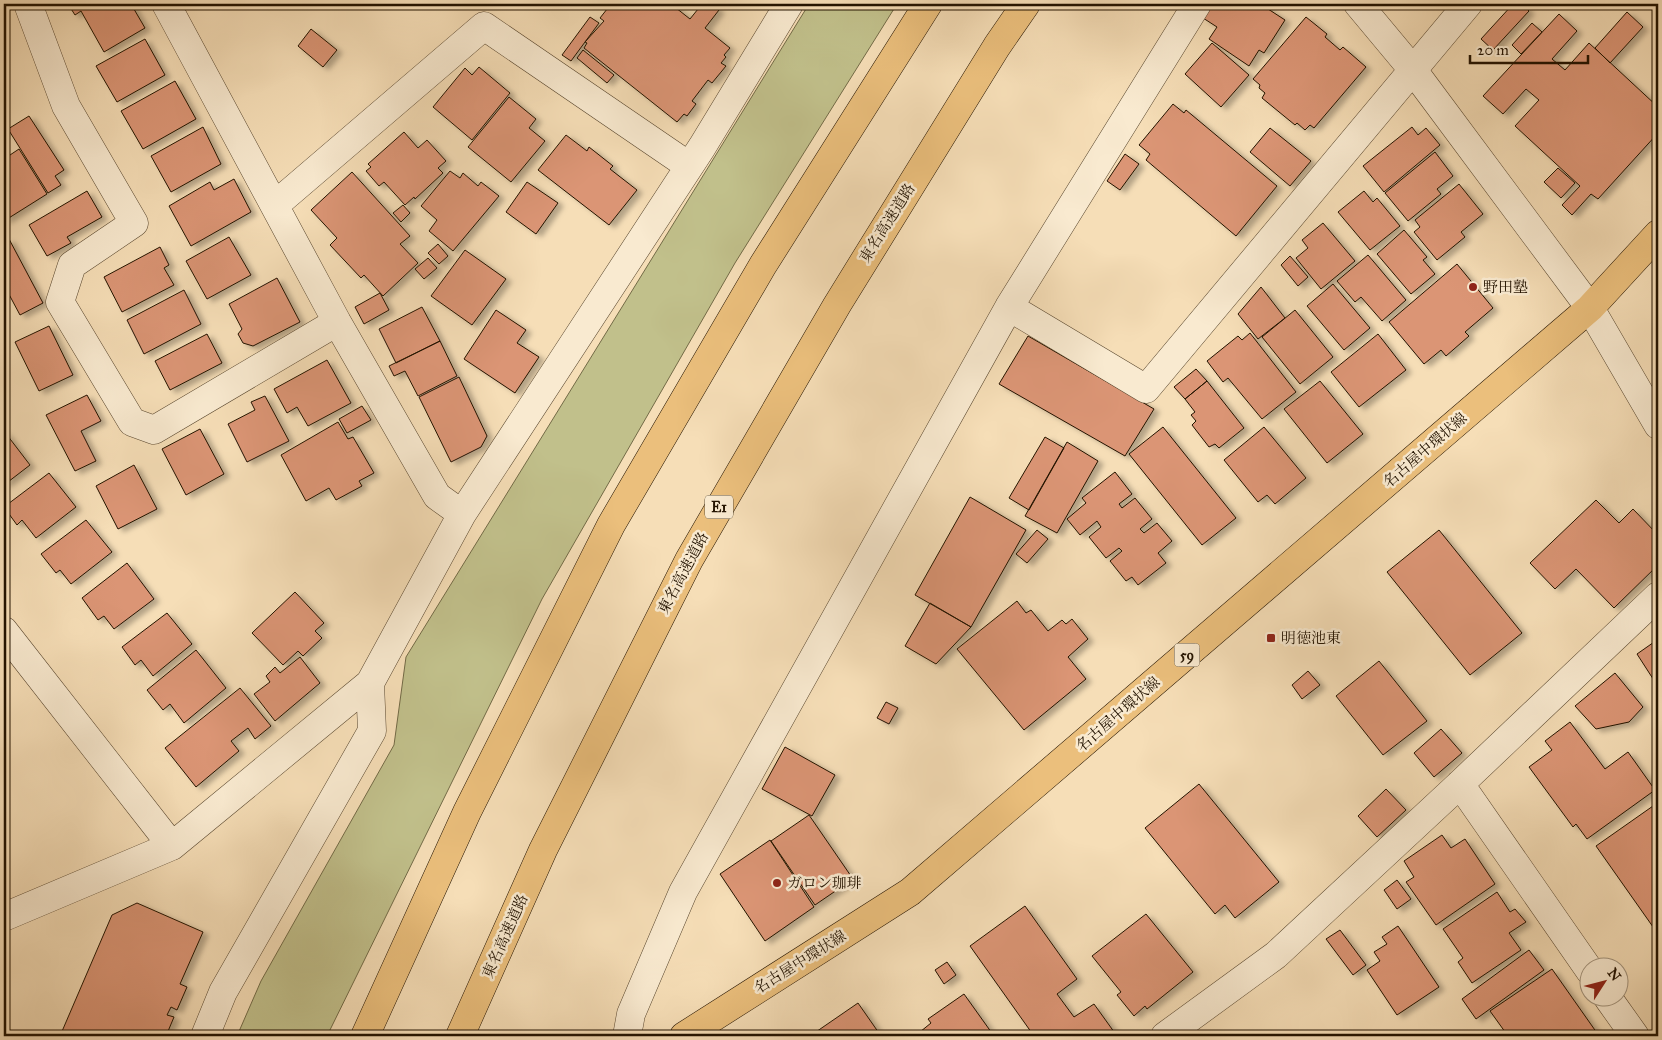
<svg xmlns="http://www.w3.org/2000/svg" width="1662" height="1040" viewBox="0 0 1662 1040" font-family="'IM FELL Great Primer','Noto Serif JP',serif">
	<style>
		.green { fill: #c1c08b; stroke: #726a46 }
		.building { fill: #db9574; stroke: #231300; filter: url(#shadow) }
		.lines { fill: none; stroke-linecap: round; stroke-linejoin: round }
		.street-casing { stroke: #58462e; stroke-width: 29 }
		.primary-casing { stroke: #231300; stroke-width: 29 }
		.highway-casing { stroke: #231300; stroke-width: 29 }
		.street { stroke: #f9ead0; stroke-width: 28 }
		.primary { stroke: #ebbf7c; stroke-width: 28 }
		.highway { stroke: #ebbf7c; stroke-width: 28 }
		.poi-dot { fill: #8f2418; stroke: #f9ead0; stroke-width: 2 }
		.labels { text-anchor: middle; dominant-baseline: central; stroke-width: 5; stroke-linejoin: round; paint-order: stroke }
		.shield { fill: #f9ead0; stroke: #63543e; stroke-width: 1 }
		.shield-label { font-size: 14px; font-weight: bold; fill: #231300 }
		.street-label { font-size: 15px; fill: #231300; stroke: #f9ead0 }
		.poi-label { font-size: 15px; fill: #231300; stroke: #f9ead0; text-anchor: start }
	</style>
	<defs>
		<filter id="shadow"><feDropShadow dx="5.5" dy="3" stdDeviation="2.5" flood-color="#0004"/></filter>
	</defs>
	<rect width="100%" height="100%" fill="#f6deb7"/>
	<filter id="stains"><feTurbulence type="fractalNoise" baseFrequency=".004" numOctaves="4"/><feColorMatrix values="0 0 0 0 .2 0 0 0 0 .09 0 0 0 0 .02 0 0 0 .5 -.17"/></filter>
	<radialGradient id="worn" r=".72"><stop offset=".6" stop-color="#630" stop-opacity="0"/><stop offset="1" stop-color="#630" stop-opacity=".3"/></radialGradient>
	<path class="green" d="M809 4H897L735 263 542 599 327 1036H237L261 981 394 745 406 657Z"/>
	<path class="building" d="M68 4H131L145 28 104 52 81 11 75 15Z
		M611 4H671L690 19 702 4H711L719 10 705 28 730 48 724 55 726 57 721 63 726 66 712 83 708 80 692 101 696 104 687 116 684 114 677 122 584 48 587 43 585 42 604 21 600 18Z
		M1212 4H1267L1265 7 1285 20 1264 53 1259 50 1249 66 1209 39 1217 27 1203 18Z
		M1513 4H1522L1529 11 1493 50 1481 39Z
		M1627 12 1643 27 1610 63 1595 48Z
		M1559 14 1577 31 1552 59 1565 70 1589 43 1658 107V133L1598 199 1591 194 1572 215 1562 205 1580 186 1515 126 1539 100 1526 89 1503 114 1483 96Z
		M590 17 599 23 571 61 562 55Z
		M1306 17 1327 34 1325 37 1340 50 1343 47 1366 67 1314 128 1310 125 1305 130 1297 123 1295 125 1262 98 1265 93 1259 88 1260 85 1253 79Z
		M1532 23 1542 32 1521 54 1512 45Z
		M311 29 337 50 323 67 298 46Z
		M145 39 165 75 117 102 96 66Z
		M1212 43 1249 75 1221 107 1185 74Z
		M583 50 614 75 607 83 577 58Z
		M479 67 510 93 472 140 433 107 465 68 472 75Z
		M175 81 196 119 143 149 121 111Z
		M509 97 536 119 529 128 545 141 511 182 468 147Z
		M1173 104 1184 113 1186 110 1277 186 1236 236 1146 160 1150 154 1139 145Z
		M29 116 64 170 55 176 61 185 48 193 8 129Z
		M203 127 221 164 171 192 151 156Z
		M1412 127 1418 135 1426 128 1440 145 1384 192 1363 166Z
		M1270 128 1311 161 1290 186 1250 152Z
		M404 132 418 148 427 140 446 161 438 168 443 173 415 199 414 197 405 205 384 182 379 186 366 171 371 167 368 164Z
		M566 135 587 151 589 147 613 166 610 169 637 190 609 225 538 170Z
		M19 149 47 194 4 221V159Z
		M1435 152 1453 176 1437 189 1441 194 1408 221 1385 193Z
		M1125 154 1139 164 1120 190 1107 181Z
		M1558 168 1575 183 1561 198 1544 182Z
		M450 171 460 178 463 173 478 186 481 182 499 196 453 251 429 231 437 220 421 206Z
		M352 172 410 236 400 244 418 263 383 296 364 275 361 278 330 245 337 238 311 210Z
		M234 179 251 212 191 246 169 206 210 182 214 190Z
		M527 182 558 203 536 234 506 212Z
		M1459 184 1483 214 1461 232 1465 237 1437 260 1414 232 1420 227 1415 220Z
		M87 191 102 217 67 237 71 243 47 256 29 225Z
		M1364 191 1373 202 1377 198 1400 226 1370 250 1338 212Z
		M403 205 410 213 401 222 393 213Z
		M1323 223 1355 261 1321 289 1296 258 1308 248 1302 240Z
		M1404 230 1427 257 1423 260 1435 274 1411 294 1377 254Z
		M229 237 251 275 207 299 186 261Z
		M9 239 43 303 20 315 4 285V242Z
		M438 244 448 256 439 264 428 253Z
		M160 247 169 265 164 268 174 285 122 312 104 277Z
		M465 250 506 279 472 325 431 296Z
		M1368 255 1406 300 1382 321 1361 297 1355 302 1337 281Z
		M1290 256 1308 277 1298 286 1281 265Z
		M428 258 437 268 424 279 415 269Z
		M1457 264 1493 308 1465 332 1469 336 1446 356 1441 350 1424 364 1389 322Z
		M277 278 300 322 253 346 243 343 238 334 242 329 229 304Z
		M1333 284 1370 328 1344 350 1307 306Z
		M1261 287 1285 318 1258 339 1238 314Z
		M184 290 201 324 144 354 127 320Z
		M380 293 389 310 364 324 355 307Z
		M422 307 440 341 396 363 379 329Z
		M496 310 526 330 517 343 539 357 515 393 464 359Z
		M1295 310 1333 357 1300 384 1262 337Z
		M49 326 73 375 39 391 15 342Z
		M1250 333 1296 392 1262 419 1228 378 1223 382 1207 361 1238 336 1242 340Z
		M207 334 222 363 170 390 155 361Z
		M1378 334 1406 370 1359 407 1331 372Z
		M1028 336 1154 409 1125 456 999 384Z
		M440 341 457 376 418 396 405 371 394 376 389 366Z
		M327 360 351 403 308 426 297 407 287 413 274 389Z
		M1196 369 1207 381 1185 399 1174 387Z
		M459 377 487 436 481 447 451 462 419 397Z
		M1207 381 1244 428 1219 448 1215 444 1209 447 1192 425 1196 421 1191 415 1195 412 1185 399Z
		M1320 381 1363 434 1327 463 1284 409Z
		M87 395 101 421 81 431 96 461 75 471 46 415Z
		M265 396 289 441 247 462 228 424 255 410 251 402Z
		M362 406 371 420 347 433 339 419Z
		M338 422 348 439 353 437 374 473 359 481 362 486 336 500 329 488 306 501 281 455Z
		M1163 427 1236 518 1202 545 1129 454Z
		M1264 427 1306 478 1275 504 1267 495 1258 502 1224 460Z
		M200 429 224 474 186 495 162 449Z
		M4 431 30 465 4 485Z
		M1045 437 1064 448 1029 510 1009 498Z
		M1067 442 1098 461 1057 533 1025 516Z
		M134 465 157 509 118 529 96 486Z
		M1115 472 1132 494 1119 504 1122 508 1135 498 1152 519 1140 529 1144 533 1157 523 1172 541 1158 553 1166 563 1138 585 1132 577 1126 581 1110 561 1122 551 1119 548 1106 558 1089 537 1101 527 1097 521 1080 535 1067 519 1086 503 1082 498Z
		M49 473 76 507 36 538 22 520 17 525 4 507Z
		M970 497 1026 530 971 627 915 595Z
		M1596 500 1619 523 1633 509 1658 535V565L1614 608 1576 569 1555 589 1530 563Z
		M86 520 112 552 71 584 60 570 56 573 41 554Z
		M1037 530 1048 539 1027 563 1016 554Z
		M1439 530 1522 633 1470 675 1387 572Z
		M127 563 154 599 114 629 104 616 98 620 82 598Z
		M295 592 324 623 315 631 322 638 303 656 298 651 283 665 252 633Z
		M1017 601 1026 613 1031 610 1048 631 1062 620 1066 624 1072 619 1088 639 1068 657 1086 679 1024 730 957 649Z
		M930 603 971 627 936 664 905 646Z
		M167 613 192 644 153 676 141 660 135 665 122 647Z
		M1657 640 1658 642 1657 685 1637 654Z
		M196 650 226 688 184 723 170 704 163 710 147 690Z
		M300 657 320 683 275 721 254 694 270 682 266 676 275 667 280 673Z
		M1379 661 1427 721 1383 755 1336 696Z
		M1308 671 1320 685 1302 699 1292 685Z
		M1615 673 1643 707 1629 722 1596 729 1575 706Z
		M240 688 271 726 255 739 248 728 231 741 239 751 196 787 165 748Z
		M886 702 898 708 889 724 877 718Z
		M1570 722 1605 769 1628 752 1655 790 1587 839 1576 824 1573 827 1529 767 1552 750 1545 741Z
		M1441 729 1462 753 1434 777 1414 753Z
		M785 747 835 775 812 816 762 789Z
		M1199 784 1279 882 1235 918 1225 905 1215 914 1145 828Z
		M1386 789 1406 810 1377 837 1358 816Z
		M1653 806 1658 814V934L1596 846Z
		M809 815 853 879 815 905 771 841Z
		M1442 835 1451 848 1465 839 1495 884 1436 925 1406 882 1414 877 1404 861Z
		M770 840 814 907 765 941 720 874Z
		M1397 880 1411 899 1397 909 1384 890Z
		M1497 892 1510 912 1515 909 1526 922 1509 933 1521 950 1472 983 1458 962 1463 958 1443 929Z
		M137 903 203 932 180 984 187 987 177 1010 171 1007 167 1015 174 1017 166 1036H60L112 915Z
		M1025 906 1077 979 1057 994 1074 1017 1094 1004 1117 1036H1034L970 946Z
		M1146 914 1193 972 1147 1009 1145 1006 1134 1016 1117 995 1121 992 1092 956Z
		M1398 926 1439 987 1397 1015 1367 970 1380 961 1374 952 1387 944 1382 937Z
		M1340 930 1366 965 1353 975 1326 939Z
		M1529 950 1544 970 1476 1019 1462 999Z
		M947 962 956 975 944 984 935 970Z
		M1552 969 1597 1033 1593 1036H1508L1490 1011Z
		M964 994 994 1036H915L931 1023 928 1019Z
		M858 1003 881 1036H810Z"/>
	<g class="lines">
		<defs>
			<path id="street" d="M28 4 66 106 134 223 72 265 60 302 132 422 154 430 337 322
				M166 4 337 322 437 496 462 514
				M1358 4 1413 70 1590 308 1658 425
				M275 205 484 26 689 166
				M1009 307 1146 389 1468 4
				M4 631 172 846
				M1460 784 1590 971
				M4 917 172 846 370 683 462 514 702 147 789 4
				M1608 998 1635 1036
				M205 1036 223 992 372 731 370 683
				M627 1036 631 1014 683 892 1009 307 1197 4
				M1165 1036 1276 955 1460 784 1658 596"/>
			<path id="primary" d="M684 1036 910 892 1590 308 1658 234"/>
			<path id="highway" d="M365 1036 467 812 611 525 763 265 928 4
				M460 1036 543 850 689 560 837 305 997 46 1026 4"/>
		</defs>
		<use href="#street" class="street-casing"/>
		<use href="#primary" class="primary-casing"/>
		<use href="#highway" class="highway-casing"/>
		<use href="#street" class="street"/>
		<use href="#primary" class="primary"/>
		<use href="#highway" class="highway"/>
	</g>
	<g class="poi-dot">
		<circle cx="1473" cy="287" r="5"/>
		<rect x="1266" y="633" width="10" height="10" rx="2.5"/>
		<circle cx="777" cy="883" r="5"/>
	</g>
	<g class="labels">
		<g class="shield">
			<rect x="705" y="495.5" width="28" height="23" rx="4"/>
			<rect x="1174.5" y="643.5" width="25" height="23" rx="4"/>
		</g>
		<g class="shield-label">
			<text x="719" y="507">E1</text>
			<text x="1187" y="655">59</text>
		</g>
		<g class="street-label">
			<text transform="translate(887 223) rotate(-58)">東名高速道路</text>
			<text transform="translate(1425 450) rotate(-41)">名古屋中環状線</text>
			<text transform="translate(683 573) rotate(-62)">東名高速道路</text>
			<text transform="translate(1118 714) rotate(-41)">名古屋中環状線</text>
			<text transform="translate(505 936) rotate(-66)">東名高速道路</text>
			<text transform="translate(800 962) rotate(-32)">名古屋中環状線</text>
		</g>
		<g class="poi-label">
			<text x="1483" y="287">野田塾</text>
			<text x="1281" y="638">明徳池東</text>
			<text x="787" y="883">ガロン珈琲</text>
		</g>
	</g>
	<rect width="1662" height="1040" fill="none" stroke="#f6deb7" stroke-width="20"/>
	<rect x="5" y="5" width="1652" height="1030" fill="none" stroke="#231300" stroke-width="2.5"/>
	<rect x="10" y="10" width="1642" height="1020" fill="none" stroke="#231300"/>
	<g transform="translate(1604 982) rotate(54)"><circle r="24" fill="#f9ead0" stroke="#a3947d"/>
	<path d="M0-4L9 19L0 12L-9 19Z" fill="#8f2418"/>
	<text y="-8" font-size="14" font-weight="bold" text-anchor="middle" fill="#231300">N</text>
	</g>
	<path d="M1470 55v8h118v-8" fill="none" stroke="#231300" stroke-width="2.5"/>
	<text x="1477" y="55" font-size="15" fill="#231300" stroke="#f9ead0" stroke-width="4" paint-order="stroke">20 m</text>
	<rect width="100%" height="100%" filter="url(#stains)"/>
	<rect width="100%" height="100%" fill="url(#worn)"/>
</svg>
